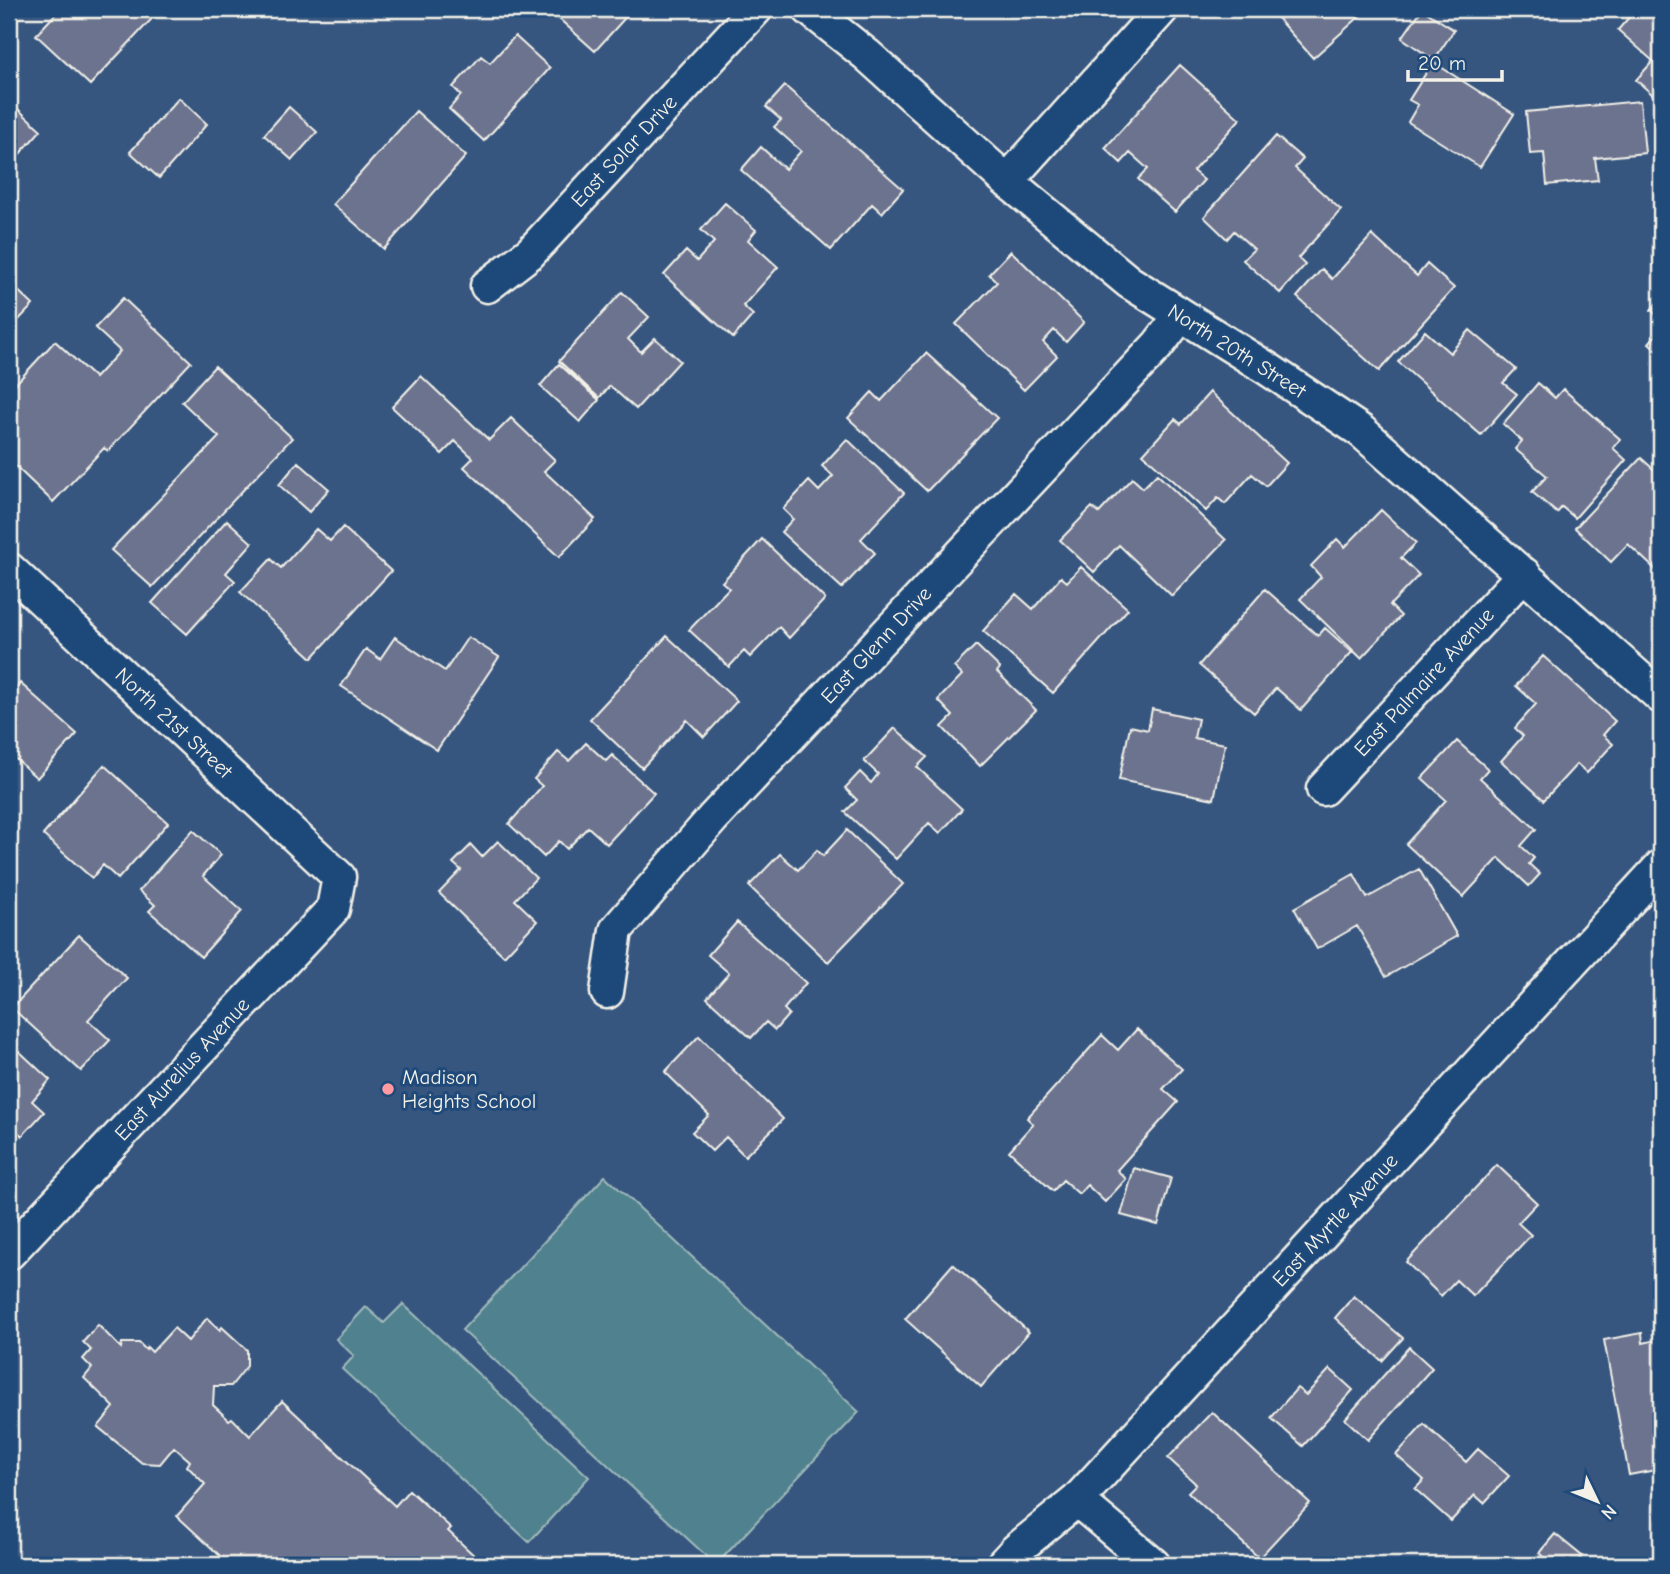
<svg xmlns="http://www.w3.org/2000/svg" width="1670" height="1574" viewBox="0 0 1670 1574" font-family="'Comic Neue',sans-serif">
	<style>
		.green { fill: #50828e; stroke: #a2babb; stroke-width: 2 }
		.building { fill: #6c738f; stroke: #f4f1e8; stroke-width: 2 }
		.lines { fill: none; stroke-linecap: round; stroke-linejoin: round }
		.street-casing { stroke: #f4f1e8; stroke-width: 37 }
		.street { stroke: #1f4a7a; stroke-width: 32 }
		.poi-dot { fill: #ff9aa2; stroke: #1f4a7a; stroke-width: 2.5 }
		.labels { text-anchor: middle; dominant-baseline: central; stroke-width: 6; stroke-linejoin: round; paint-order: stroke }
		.street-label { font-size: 21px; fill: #f4f1e8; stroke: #1f4a7a }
		.poi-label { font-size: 21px; fill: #f4f1e8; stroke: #1f4a7a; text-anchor: start }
	</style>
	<rect width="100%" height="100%" fill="#365680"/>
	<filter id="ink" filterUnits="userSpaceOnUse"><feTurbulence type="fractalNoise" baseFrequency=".0143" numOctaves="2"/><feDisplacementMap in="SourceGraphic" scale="14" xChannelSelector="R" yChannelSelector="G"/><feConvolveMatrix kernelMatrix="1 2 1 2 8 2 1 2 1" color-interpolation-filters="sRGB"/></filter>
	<g filter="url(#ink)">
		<path class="green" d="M605 1176 859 1412 716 1565 462 1330Z
			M403 1304 589 1477 529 1542 342 1369 354 1356 336 1339 366 1307 384 1323Z"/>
		<path class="building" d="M60 9H161L90 85 36 35Z
			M548 9H633L595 51Z
			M1269 9H1368L1313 58Z
			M1422 9 1454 30 1434 60 1402 38Z
			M1636 9H1661V102L1636 80 1653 61 1618 30Z
			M515 36 550 68 484 141 449 109 461 95 453 87 481 56 490 63Z
			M1433 62 1514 114 1480 167 1408 122 1418 105 1409 100Z
			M1180 65 1240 119 1193 171 1204 180 1175 212 1138 179 1148 169 1130 153 1121 163 1105 148Z
			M785 86 903 189 882 213 872 204 831 250 741 170 761 147 785 169 801 151 774 127 781 120 766 107Z
			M179 98 207 124 159 178 130 152Z
			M9 101 41 130 9 166Z
			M1640 101 1645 153 1595 158 1598 180 1547 185 1544 153 1530 154 1526 112Z
			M289 107 317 132 292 160 264 135Z
			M416 111 466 156 384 249 333 204Z
			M1276 136 1303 159 1295 168 1341 210 1298 258 1305 265 1280 293 1243 260 1254 249 1234 231 1227 239 1204 217Z
			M725 203 756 230 748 240 778 267 743 306 753 315 733 338 664 275 686 251 697 261 714 242 701 230Z
			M1372 235 1417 276 1427 264 1454 288 1379 371 1297 297 1322 269 1332 279Z
			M1011 251 1084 322 1066 342 1054 330 1043 342 1057 356 1024 390 956 324 997 282 989 274Z
			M9 282 33 305 9 330Z
			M622 292 649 317 628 339 641 352 655 338 680 361 636 409 610 386 599 398 559 361Z
			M123 298 191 362 108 451 104 448 53 502 9 460V391L55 341 95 378 120 351 95 328Z
			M1661 298V319L1651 310Z
			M1661 329V354L1649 343Z
			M1470 330 1516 369 1503 383 1517 394 1481 435 1398 362 1425 331 1450 353Z
			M926 353 997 418 927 491 848 418 872 392 881 401Z
			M559 364 599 400 580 422 540 386Z
			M215 366 292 438 152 587 111 550 219 437 182 402Z
			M421 376 489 440 511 418 555 460 544 471 595 519 559 557 464 467 473 458 455 441 442 454 392 407Z
			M1538 383 1555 398 1563 389 1620 439 1613 448 1626 460 1575 518 1562 507 1557 513 1532 492 1547 476 1515 449 1522 441 1503 424Z
			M1210 392 1287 463 1266 486 1252 474 1225 504 1218 498 1206 511 1143 454 1175 419 1181 424Z
			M847 439 904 493 861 539 875 553 842 588 781 532 793 519 783 509 809 481 819 491 833 476 822 466Z
			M1641 458 1661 476V568L1658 572 1628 544 1611 562 1575 528Z
			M298 462 329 489 309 512 279 485Z
			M1157 474 1226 540 1172 596 1119 545 1094 572 1060 540 1092 507 1099 513 1132 478 1143 488Z
			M1381 510 1416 543 1401 558 1419 575 1390 605 1401 616 1361 658 1300 599 1321 577 1311 566 1337 539 1345 547Z
			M227 520 252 543 226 573 235 581 187 634 152 603Z
			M343 527 391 571 312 658 240 592 271 559 281 568 316 529 330 541Z
			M762 539 825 599 789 638 779 627 750 657 744 651 729 667 689 630 729 588 722 582Z
			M1081 567 1128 609 1053 693 983 631 1016 594 1033 609 1061 577 1067 582Z
			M1265 589 1318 636 1325 628 1352 652 1301 710 1276 688 1254 713 1199 665Z
			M667 636 737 701 704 737 687 720 642 768 590 719Z
			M395 637 445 671 468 637 499 657 437 750 341 686 366 649 380 659Z
			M976 645 1000 668 997 672 1036 710 980 766 942 727 953 716 938 700 962 675 954 667Z
			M1543 656 1615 721 1603 735 1613 744 1587 773 1577 764 1544 800 1501 761 1523 736 1515 728 1536 704 1516 686Z
			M20 683 77 734 37 778 9 753V696Z
			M1152 709 1198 719 1194 738 1225 744 1214 799 1119 780 1130 726 1148 730Z
			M895 728 927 757 917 767 962 809 940 833 929 823 896 859 845 812 857 800 845 788 860 772 871 783 878 774 864 761Z
			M1457 741 1488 769 1480 778 1536 829 1521 846 1534 858 1529 864 1540 874 1529 886 1499 858 1463 897 1406 844 1446 800 1422 778Z
			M586 743 606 761 612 755 654 793 607 844 588 827 567 849 559 841 544 857 509 824 542 786 534 779 558 752 569 761Z
			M104 765 168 823 118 879 103 865 92 878 43 835Z
			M193 830 221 855 203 876 242 911 201 957 149 911 155 905 139 891Z
			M847 830 903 884 828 962 749 886 780 854 798 870 817 850 823 856Z
			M498 841 536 878 515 900 537 921 504 956 439 893 461 870 453 863 471 845 482 857Z
			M1419 869 1457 936 1386 977 1357 926 1317 949 1294 908 1354 874 1367 898Z
			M737 922 806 983 784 1009 789 1014 775 1030 766 1022 751 1038 707 998 729 973 708 955Z
			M79 935 127 978 88 1020 110 1040 81 1071 12 1008Z
			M1137 1029 1182 1069 1163 1089 1178 1102 1117 1170 1126 1179 1105 1202 1087 1185 1079 1194 1063 1180 1053 1191 1009 1151 1033 1124 1027 1118 1102 1035 1118 1050Z
			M699 1036 783 1119 745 1156 726 1137 712 1151 692 1132 709 1115 665 1072Z
			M19 1051 50 1080 32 1101 44 1112 22 1136 16 1130 9 1138V1062Z
			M1497 1165 1537 1203 1518 1223 1531 1235 1473 1296 1456 1280 1441 1296 1406 1262Z
			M1134 1168 1171 1178 1158 1225 1121 1215Z
			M953 1264 1029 1332 981 1387 905 1319Z
			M1354 1296 1403 1338 1382 1361 1335 1318Z
			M207 1318 220 1330 222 1327 247 1350V1366L231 1386H214L213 1405 229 1420 232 1418 250 1436 282 1401 395 1506 409 1490 451 1528 448 1531 477 1558 471 1565H230L177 1516 205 1484 187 1466 190 1461 174 1447 160 1464 142 1463 98 1427 114 1407 84 1378 92 1368 83 1359 91 1350 83 1342 98 1325 121 1348 122 1343H139L146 1350 147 1347 152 1352 174 1328 188 1341Z
			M1642 1333 1643 1343 1661 1339V1469L1629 1475 1604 1340Z
			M1409 1347 1432 1368 1368 1440 1345 1419Z
			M1330 1369 1353 1390 1303 1446 1271 1418 1297 1388 1306 1395Z
			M1212 1412 1310 1503 1259 1558 1188 1492 1196 1484 1168 1458Z
			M1424 1424 1466 1462 1478 1449 1509 1476 1484 1503 1475 1495 1451 1521 1415 1489 1424 1480 1396 1455Z
			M1555 1534 1582 1556 1575 1565H1553L1539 1553Z"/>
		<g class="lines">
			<defs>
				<path id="street" d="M809 9 867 55 1007 181 1129 282 1268 369 1361 431 1661 697
					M1007 181 1162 9
					M487 286 530 253 756 9
					M9 569 339 877 333 909 9 1253
					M1323 789 1524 574
					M607 992 616 930 713 818 1158 345 1181 315
					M1077 1500 1154 1565
					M1002 1565 1016 1550 1077 1500 1661 866"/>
			</defs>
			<use href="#street" class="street-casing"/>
			<use href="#street" class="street"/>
		</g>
	</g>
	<circle class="poi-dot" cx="388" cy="1089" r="7"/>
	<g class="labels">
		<g class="street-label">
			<text transform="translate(624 151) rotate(-47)">East Solar Drive</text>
			<text transform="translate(1237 351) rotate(32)">North 20th Street</text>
			<text transform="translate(876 645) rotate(-47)">East Glenn Drive</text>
			<text transform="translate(1424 682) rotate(-47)">East Palmaire Avenue</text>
			<text transform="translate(174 723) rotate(43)">North 21st Street</text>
			<text transform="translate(182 1069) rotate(-47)">East Aurelius Avenue</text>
			<text transform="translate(1335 1220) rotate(-47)">East Myrtle Avenue</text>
		</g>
		<g class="poi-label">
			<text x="402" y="1077">Madison<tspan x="402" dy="24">Heights School</tspan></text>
		</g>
	</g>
	<rect width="1670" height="1574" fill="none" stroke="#1f4a7a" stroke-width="35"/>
	<rect x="18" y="18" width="1635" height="1539" fill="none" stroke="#f4f1e8" stroke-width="2.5" filter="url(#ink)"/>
	<g transform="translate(1597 1501) rotate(133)" stroke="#1f4a7a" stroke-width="5" paint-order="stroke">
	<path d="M0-5L12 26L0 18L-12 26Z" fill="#f4f1e8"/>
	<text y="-10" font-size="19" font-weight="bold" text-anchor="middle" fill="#f4f1e8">N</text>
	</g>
	<path d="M1408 70v10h94v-10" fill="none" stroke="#f4f1e8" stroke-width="3.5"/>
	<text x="1418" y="70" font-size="21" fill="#f4f1e8" stroke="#1f4a7a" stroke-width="5" paint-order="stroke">20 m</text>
</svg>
